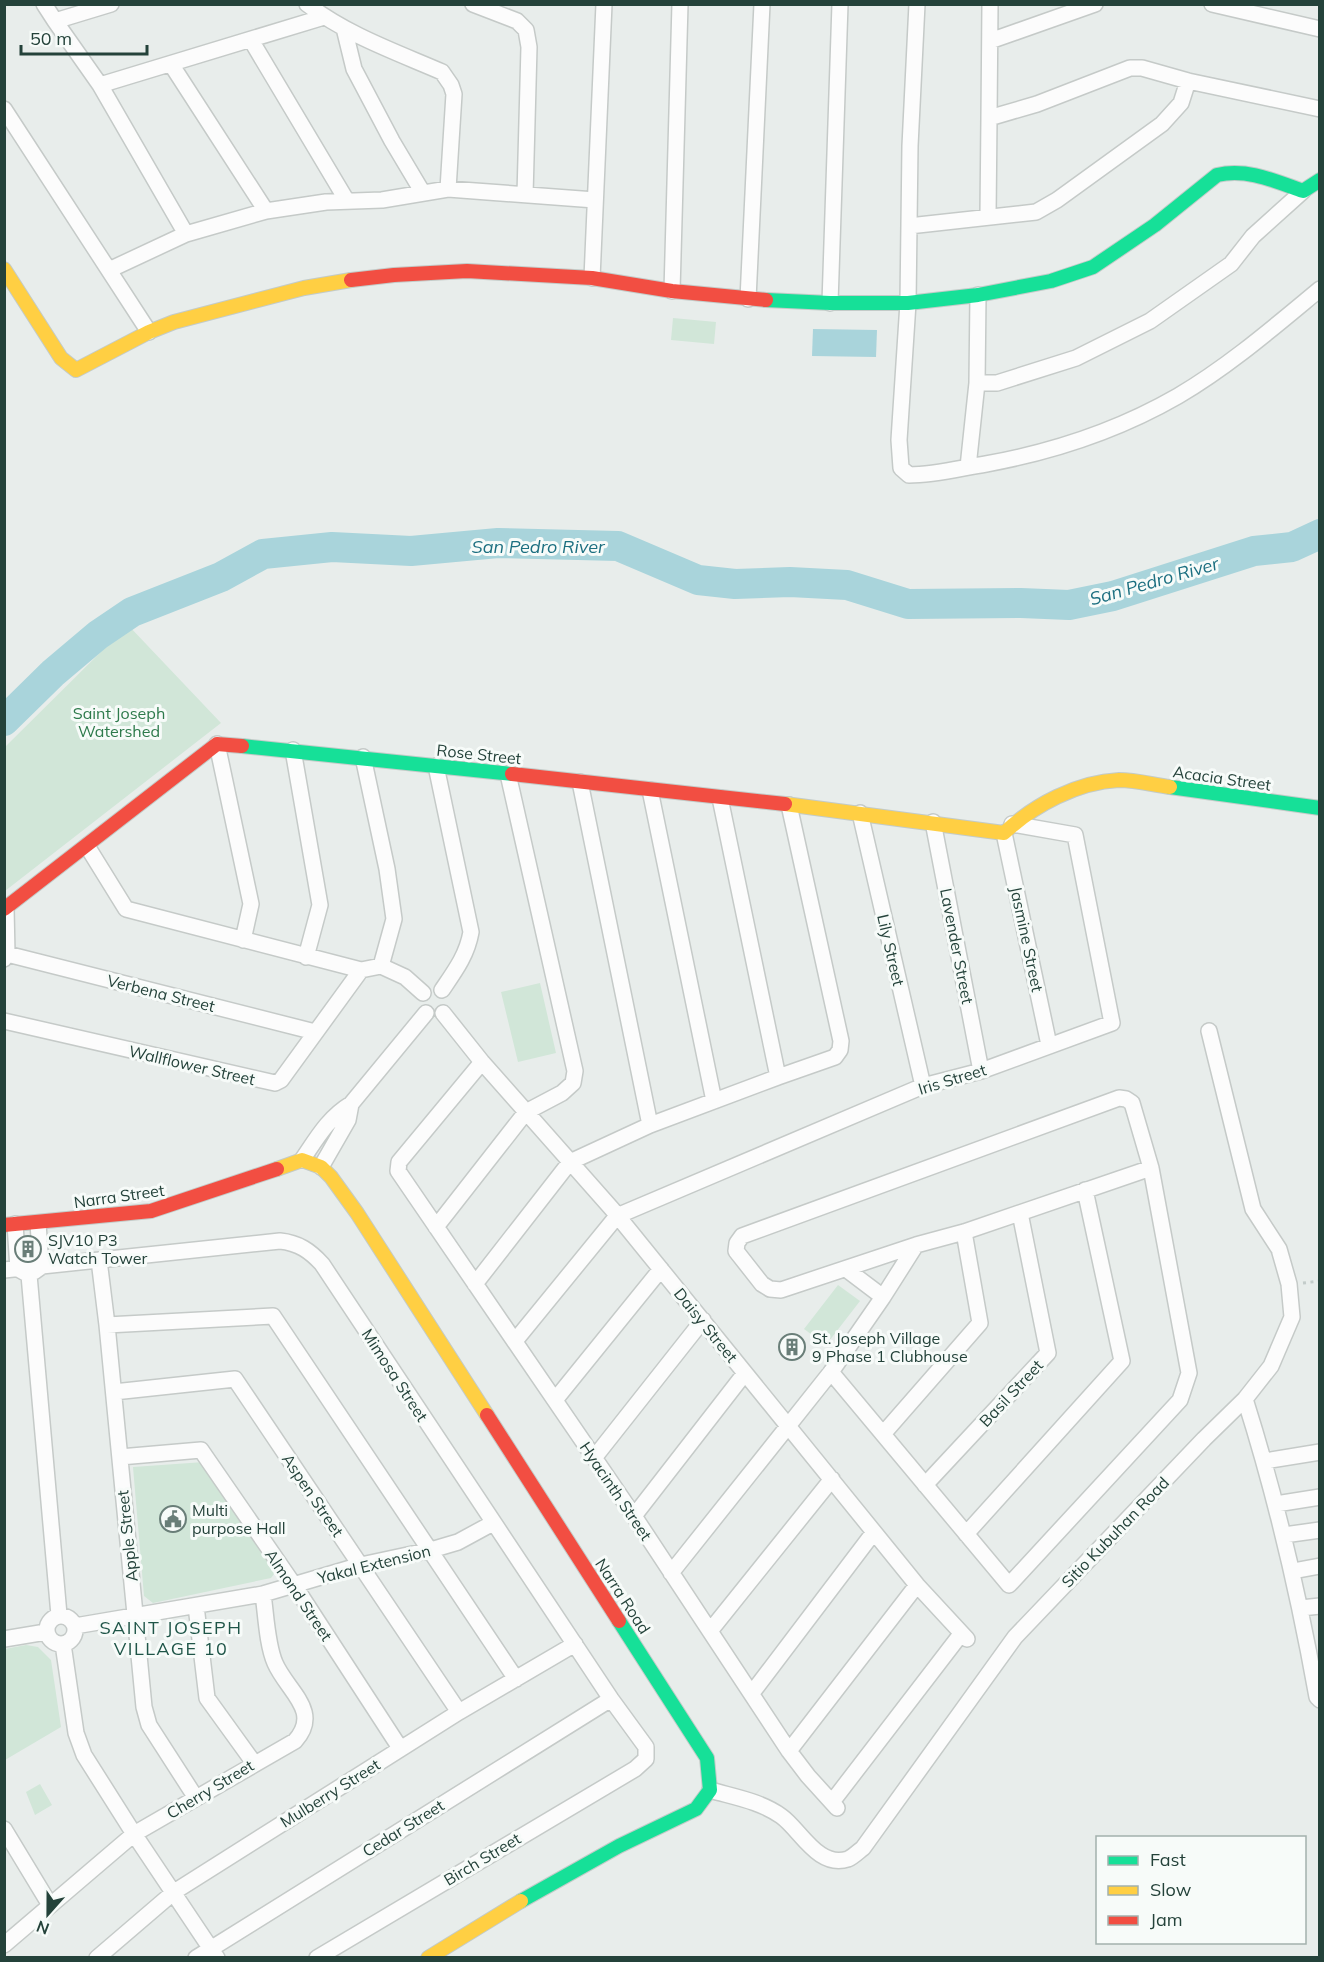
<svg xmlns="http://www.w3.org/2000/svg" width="1324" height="1962" viewBox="0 0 1324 1962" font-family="Mulish,sans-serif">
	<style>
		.green { fill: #d1e6d8 }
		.water { fill: #a9d4db }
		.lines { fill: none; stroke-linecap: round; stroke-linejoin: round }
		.river { stroke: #a9d4db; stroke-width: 30 }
		.street-casing { stroke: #c5cac8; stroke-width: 18 }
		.fast-casing { stroke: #c3cbc8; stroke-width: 16 }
		.slow-casing { stroke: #c3cbc8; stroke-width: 16 }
		.jam-casing { stroke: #c3cbc8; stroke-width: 16 }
		.path { stroke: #c3ccca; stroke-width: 3; stroke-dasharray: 3 4.5; stroke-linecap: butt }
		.street { stroke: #fcfcfc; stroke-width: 15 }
		.fast { stroke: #16e098; stroke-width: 14 }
		.slow { stroke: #ffcf43; stroke-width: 14 }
		.jam { stroke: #f24e42; stroke-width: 14 }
		.labels { text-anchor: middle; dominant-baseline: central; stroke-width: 6; stroke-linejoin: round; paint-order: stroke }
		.park-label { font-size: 16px; fill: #2d7a4b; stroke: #f7fbf9 }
		.street-label { font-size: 16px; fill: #24423a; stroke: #f7fbf9 }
		.poi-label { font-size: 16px; fill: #24423a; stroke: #f7fbf9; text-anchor: start }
		.water-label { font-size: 18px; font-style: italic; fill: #1c6f80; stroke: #f7fbf9 }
		.neighbourhood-label { font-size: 18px; letter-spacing: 1.5px; fill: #1f5548; stroke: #f7fbf9 }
	</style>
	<rect width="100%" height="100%" fill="#e8edeb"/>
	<path class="green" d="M673 318 716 322 714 344 671 340Z
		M128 625 221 723 5 891V747Z
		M540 983 556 1053 518 1062 501 992Z
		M838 1285 860 1301 826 1345 804 1329Z
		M204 1462 277 1570 271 1578 153 1603 144 1596 133 1467Z
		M26 1645 38 1647 51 1660 61 1727 5 1760V1649Z
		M40 1784 52 1805 35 1815 26 1792Z"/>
	<path class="water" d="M813 329 877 330 876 357 812 356Z"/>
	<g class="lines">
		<path class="river" d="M4 721 53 673 98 635 132 612 221 577 263 554 332 547 411 551 498 543 618 546 698 580 735 584 790 582 847 585 908 604 1021 603 1069 605 1113 596 1254 551 1292 547 1320 534"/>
		<defs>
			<path id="street" d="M44 4 55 21
				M111 4 55 21 100 85 186 234
				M307 4C347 35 396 52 442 72L451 85 454 94 448 189
				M473 4 517 21 526 30 529 47 525 195
				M917 4 910 146 908 303 899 440 901 468 909 475C935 475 961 468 986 464 1052 452 1119 430 1178 396 1229 366 1274 327 1320 289
				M990 4 989 118 1037 104 1130 68H1142L1188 81 1320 109
				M1212 4 1320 29
				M344 28 354 69 392 141 423 193
				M251 40 347 201
				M990 41 1095 4
				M171 64 266 211
				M100 85 324 17
				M4 109 149 332
				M988 216 989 118
				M909 226 1036 212 1057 200 1162 124 1181 103 1188 81
				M109 270 186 234 266 211 326 202 382 200 448 189 595 200
				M592 278 604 4
				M672 291 680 4
				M748 299 762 4
				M830 303 840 4
				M977 383 978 295
				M968 467 977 383H997L1076 358 1150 321 1231 264 1253 236 1303 191
				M217 744 251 904 243 940
				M293 750 320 905 306 957
				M363 757 387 869 394 919 381 966
				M436 766 471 932C467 955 455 971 442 990
				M580 782 650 1125
				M650 790 714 1101
				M720 798 778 1077 835 1057 840 1050 841 1041 789 805
				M860 813 923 1086
				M933 822 981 1071
				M1004 833 1049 1045
				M87 846 126 909 361 970 381 966 405 977 423 993
				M7 954 315 1032
				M4 959 7 954 6 908
				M443 1013 482 1062 612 1209 917 1585 967 1639
				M4 1021 275 1083 281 1080 361 970
				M482 1062 399 1162 398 1171 634 1516 789 1751 808 1776 837 1808
				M302 1160C317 1138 328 1118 351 1104L426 1013
				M321 1167 348 1120 351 1104
				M15 1224 18 1269 27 1274
				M436 1227 526 1112 562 1093 573 1083 575 1071 508 774
				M916 1245 781 1290 770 1289 762 1284 736 1251 737 1243 742 1236 1119 1098 1126 1099 1132 1103 1151 1168
				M99 1260 107 1325 144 1707 149 1725 196 1798
				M846 1269 883 1297
				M4 1270 280 1241C299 1243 310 1251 322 1264L611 1699 646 1747V1759L635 1769 317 1958
				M34 1272 41 1267 38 1223
				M29 1275 59 1615
				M475 1284 570 1162 650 1125 778 1077
				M107 1325 273 1316 516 1679
				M515 1341 617 1216 923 1086 981 1071 1112 1023 1075 835 1012 824
				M114 1392 235 1379 459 1712
				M1245 1399C1276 1497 1299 1596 1317 1697L1320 1700
				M555 1400 661 1269
				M883 1434 980 1323 964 1232
				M120 1457 201 1450 294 1585 400 1748
				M594 1458 703 1320
				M1265 1461 1320 1452
				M925 1485 1048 1353 1020 1213
				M1276 1504 1320 1497
				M634 1516 745 1373
				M966 1534 1122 1361 1085 1190
				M1284 1535 1320 1530
				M1293 1571 1320 1566
				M671 1573 831 1372 883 1297 916 1245 964 1232 1151 1168 1189 1373 1180 1400 1009 1585 831 1372
				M196 1606 207 1698 254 1763
				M1301 1608 1320 1606
				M47 1630a14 14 0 1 1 28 0a14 14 0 1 1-28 0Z
				M75 1626 263 1594 361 1565 431 1550 458 1542 493 1523
				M710 1631 832 1479
				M4 1639 46 1632
				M63 1644 76 1733 84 1755 134 1834 217 1958
				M752 1693 874 1532
				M789 1751 917 1585
				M710 1790C734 1797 760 1801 781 1816 800 1829 818 1869 848 1859 853 1857 859 1851 863 1848L1015 1637 1204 1439 1245 1399 1271 1366 1292 1317 1289 1284 1279 1249 1253 1209 1209 1031
				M832 1802 961 1634
				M4 1829 50 1905
				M4 1945 134 1834 295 1741C322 1711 287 1691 275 1663 267 1645 266 1615 263 1594
				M97 1958 174 1892 459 1712 575 1644
				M196 1958 611 1699"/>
			<path id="fast" d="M766 300 830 303H908L978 295 1051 281 1093 267 1155 225 1217 175C1247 168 1275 181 1303 191L1320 180
				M242 746 512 774
				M1170 787 1320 808
				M521 1901 619 1846 696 1809 710 1790 707 1758 619 1621"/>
			<path id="slow" d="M4 269 61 358 76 370 149 332 174 322 304 288 351 280
				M785 804 1004 833C1034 805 1077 782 1119 780 1136 780 1154 785 1170 787
				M277 1169 302 1160 321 1167 331 1177 357 1213 487 1415
				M428 1958 521 1901"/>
			<path id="jam" d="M351 280 394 275 467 271 592 278 672 291 766 300
				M512 774 785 804
				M4 909 217 744 242 746
				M4 1225 151 1211 277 1169
				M487 1415 619 1621"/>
		</defs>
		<use href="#street" class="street-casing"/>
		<use href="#fast" class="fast-casing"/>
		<use href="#slow" class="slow-casing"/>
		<use href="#jam" class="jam-casing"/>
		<path class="path" d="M1303 1283 1320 1281"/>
		<use href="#street" class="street"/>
		<use href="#fast" class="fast"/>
		<use href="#slow" class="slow"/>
		<use href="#jam" class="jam"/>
	</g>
	<defs>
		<symbol id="building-ring" viewBox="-11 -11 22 22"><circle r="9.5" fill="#f7fbf9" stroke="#697e78" stroke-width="1.5"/><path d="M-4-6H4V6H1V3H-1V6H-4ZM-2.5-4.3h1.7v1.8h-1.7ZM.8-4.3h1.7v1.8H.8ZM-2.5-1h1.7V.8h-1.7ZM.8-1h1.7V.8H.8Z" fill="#697e78"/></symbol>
		<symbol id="civic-ring" viewBox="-11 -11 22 22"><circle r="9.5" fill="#f7fbf9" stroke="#697e78" stroke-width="1.5"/><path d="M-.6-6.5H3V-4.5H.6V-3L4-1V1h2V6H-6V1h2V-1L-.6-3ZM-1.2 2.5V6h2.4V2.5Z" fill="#697e78"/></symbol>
	</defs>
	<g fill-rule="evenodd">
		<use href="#building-ring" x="13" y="1234" width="30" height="30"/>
		<use href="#building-ring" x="777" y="1332" width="30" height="30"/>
		<use href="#civic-ring" x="158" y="1504" width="30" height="30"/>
	</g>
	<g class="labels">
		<g class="park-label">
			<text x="119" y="713">Saint Joseph<tspan x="119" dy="18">Watershed</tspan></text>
		</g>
		<g class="street-label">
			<text transform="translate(479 754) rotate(6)">Rose Street</text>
			<text transform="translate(1222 778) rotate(8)">Acacia Street</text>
			<text transform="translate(1027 939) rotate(78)">Jasmine Street</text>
			<text transform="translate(957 946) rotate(79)">Lavender Street</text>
			<text transform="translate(891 950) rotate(77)">Lily Street</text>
			<text transform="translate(161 993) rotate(14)">Verbena Street</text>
			<text transform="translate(192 1065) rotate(13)">Wallflower Street</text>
			<text transform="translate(952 1079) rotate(-17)">Iris Street</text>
			<text transform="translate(119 1196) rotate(-8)">Narra Street</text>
			<text transform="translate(706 1325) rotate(51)">Daisy Street</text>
			<text transform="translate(395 1375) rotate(57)">Mimosa Street</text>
			<text transform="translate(1011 1393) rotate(-47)">Basil Street</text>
			<text transform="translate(616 1491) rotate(56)">Hyacinth Street</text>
			<text transform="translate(313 1495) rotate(56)">Aspen Street</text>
			<text transform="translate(1115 1532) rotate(-46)">Sitio Kubuhan Road</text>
			<text transform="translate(127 1536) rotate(-96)">Apple Street</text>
			<text transform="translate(374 1564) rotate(-14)">Yakal Extension</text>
			<text transform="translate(299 1595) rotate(56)">Almond Street</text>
			<text transform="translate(623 1596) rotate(57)">Narra Road</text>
			<text transform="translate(210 1789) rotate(-31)">Cherry Street</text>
			<text transform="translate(330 1793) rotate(-32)">Mulberry Street</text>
			<text transform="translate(403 1828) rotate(-32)">Cedar Street</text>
			<text transform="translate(482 1859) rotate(-31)">Birch Street</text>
		</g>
		<g class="poi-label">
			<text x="48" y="1240">SJV10 P3<tspan x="48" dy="18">Watch Tower</tspan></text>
			<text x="812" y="1338">St. Joseph Village<tspan x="812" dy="18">9 Phase 1 Clubhouse</tspan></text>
			<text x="192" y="1510">Multi<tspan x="192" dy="18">purpose Hall</tspan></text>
		</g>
		<g class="water-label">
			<text x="538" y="546">San Pedro River</text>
			<text transform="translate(1154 581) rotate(-16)">San Pedro River</text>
		</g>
		<g class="neighbourhood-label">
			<text x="171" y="1627">SAINT JOSEPH<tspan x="171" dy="21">VILLAGE 10</tspan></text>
		</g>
	</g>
	<rect width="1324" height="1962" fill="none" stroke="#24423a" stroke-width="12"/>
	<rect x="1096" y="1836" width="210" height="108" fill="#f7fbf9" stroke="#a3b1ad" stroke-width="1.5"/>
	<rect x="1108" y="1856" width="30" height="9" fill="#16e098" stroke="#a3b1ad" stroke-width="1.5"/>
	<text x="1150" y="1866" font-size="18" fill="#24423a">Fast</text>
	<rect x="1108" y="1886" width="30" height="9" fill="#ffcf43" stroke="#a3b1ad" stroke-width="1.5"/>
	<text x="1150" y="1896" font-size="18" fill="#24423a">Slow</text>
	<rect x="1108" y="1916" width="30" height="9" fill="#f24e42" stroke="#a3b1ad" stroke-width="1.5"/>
	<text x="1150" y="1926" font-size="18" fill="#24423a">Jam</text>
	<g transform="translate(48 1914) rotate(201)" stroke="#f7fbf9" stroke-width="4.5" paint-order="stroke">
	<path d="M0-4.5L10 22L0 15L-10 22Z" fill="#24423a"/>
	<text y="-9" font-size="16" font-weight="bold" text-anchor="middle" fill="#24423a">N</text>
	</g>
	<path d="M21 45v9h126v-9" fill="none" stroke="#24423a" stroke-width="3"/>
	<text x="30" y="45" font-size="18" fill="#24423a" stroke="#f7fbf9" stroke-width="4.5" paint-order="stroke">50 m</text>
</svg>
